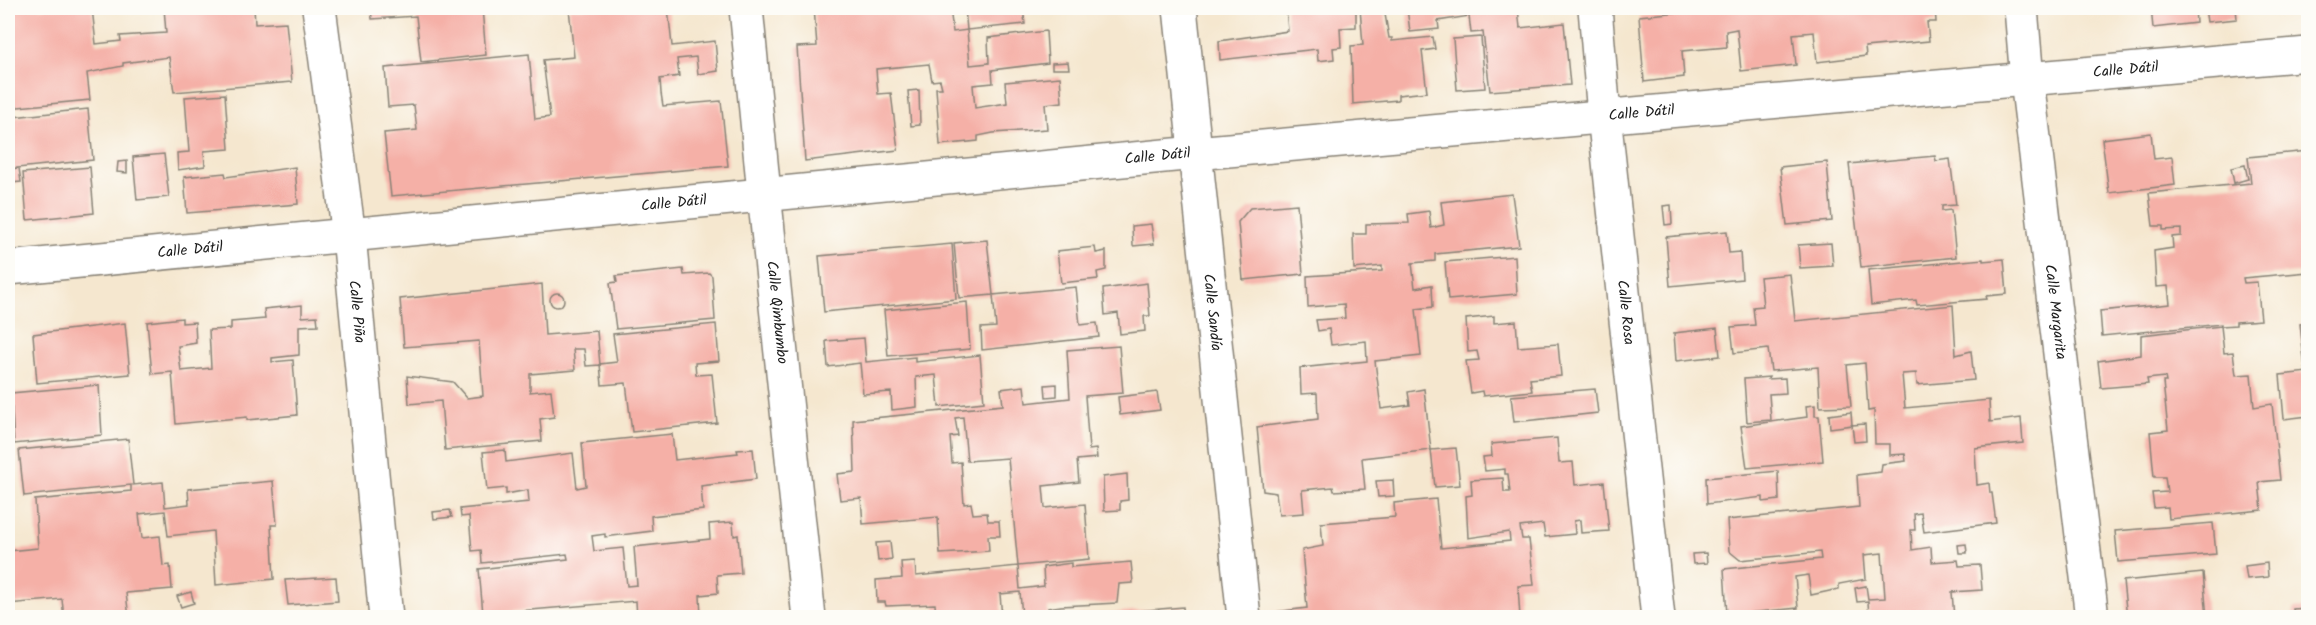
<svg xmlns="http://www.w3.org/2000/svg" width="2316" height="625" viewBox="0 0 2316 625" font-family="Kalam,sans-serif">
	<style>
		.building { fill: #f5b0a7 }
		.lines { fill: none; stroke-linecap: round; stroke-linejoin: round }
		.minor-casing { stroke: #888276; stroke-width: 36 }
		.minor { stroke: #fff; stroke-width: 33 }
		.labels { text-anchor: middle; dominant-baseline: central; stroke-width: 4.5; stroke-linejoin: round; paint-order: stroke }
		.street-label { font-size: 15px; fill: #1c1c1c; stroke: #fdfcf7 }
	</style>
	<rect width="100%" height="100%" fill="#fdfcf7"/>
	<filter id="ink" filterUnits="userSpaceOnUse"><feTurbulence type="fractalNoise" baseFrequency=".0167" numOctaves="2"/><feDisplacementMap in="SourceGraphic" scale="12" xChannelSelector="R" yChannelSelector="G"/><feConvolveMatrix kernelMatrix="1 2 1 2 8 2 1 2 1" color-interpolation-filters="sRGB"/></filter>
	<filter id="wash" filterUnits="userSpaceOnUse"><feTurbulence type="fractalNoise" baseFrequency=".008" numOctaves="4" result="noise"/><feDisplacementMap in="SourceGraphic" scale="24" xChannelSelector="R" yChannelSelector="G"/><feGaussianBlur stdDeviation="1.35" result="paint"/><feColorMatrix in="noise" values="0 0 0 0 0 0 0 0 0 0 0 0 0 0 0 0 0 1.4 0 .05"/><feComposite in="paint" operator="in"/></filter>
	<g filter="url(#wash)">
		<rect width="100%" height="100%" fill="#f5e7cf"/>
		<g id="blocks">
			<path class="building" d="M8 8H92L96 44 121 41 120 36 166 33 164 8H254L255 24 286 22 292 82 174 92 169 57 123 63V66L87 73 90 100 8 108Z
				M371 8H482L486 55 421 62 416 16 372 19Z
				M569 8H668L672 46 715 41 718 71 698 74 696 57 677 59 679 76 660 79 661 93 663 106 721 101 728 166 391 196 384 133 417 130 414 105 388 107 385 68 529 54 535 119 550 117 543 60 574 57Z
				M814 8H950L953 32 967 30 970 65 989 63 988 38 1046 31 1048 63 992 70 993 83 973 85 975 108 1007 103 1005 82 1060 77 1062 102 1045 104 1047 129 993 133 978 136V141L940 145 936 88H942L940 80 932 81 929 64 876 69 878 94 891 93 898 150 805 161 797 47 817 46Z
				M965 8H1023L1025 24 967 30Z
				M1286 8H1356V27L1340 28 1341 47 1333 48 1334 59 1318 61 1317 49 1220 60 1219 41 1288 31Z
				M1360 8H1384L1389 38H1392V41L1433 37 1435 49 1422 51 1427 92 1398 95V100L1353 104 1351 46 1363 45Z
				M1407 8H1469V12L1518 8 1520 28 1564 23 1570 85 1490 91 1483 32 1471 33 1469 16 1438 21 1439 29 1410 32Z
				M1721 8H1935L1936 22H1927L1929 41 1865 47 1866 56 1817 62 1814 32 1793 34 1796 65 1741 71 1737 29 1726 31 1727 47 1682 51 1684 77 1644 82 1639 16Z
				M2151 8H2195L2196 23 2153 28Z
				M2205 8H2236L2237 19 2207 22Z
				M2296 8H2308V13L2297 14Z
				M1481 37 1485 88 1457 90 1453 39Z
				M1068 62 1069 69H1052V63Z
				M919 90 920 125 911 126 908 91Z
				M225 94 229 149 204 151 205 166 178 170 177 153 189 152 185 97Z
				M88 109 93 160 8 169V143L15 142 13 117Z
				M2151 133 2154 159 2172 157 2175 185 2109 193 2102 139Z
				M2308 151V272L2243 278 2244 283 2257 282 2261 320 2236 322V325L2221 326V324L2102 336 2100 311 2170 304 2168 286 2156 287 2154 251 2173 248 2172 237 2181 236V229L2163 230V226H2153L2149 193 2251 183 2248 157Z
				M164 154 169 197 137 200 133 157Z
				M1935 156 1936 161 1950 159 1956 205 1942 206V211L1951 210 1956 257 1861 267 1849 164Z
				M127 161V173L117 172 118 162Z
				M1827 162 1832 221 1787 225 1780 167Z
				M2245 165 2248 179 2234 183 2231 168Z
				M90 167 94 213 27 220 23 173Z
				M295 167 298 204 187 213 184 177 225 173 226 177Z
				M19 168 21 182 11 183 9 169Z
				M1512 194 1519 246 1435 254V261L1412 263 1415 288 1432 285 1433 307 1416 309 1421 356 1375 361 1381 409 1410 405 1408 392 1424 389 1431 450 1456 448 1460 485 1435 487 1431 450 1362 458 1365 489 1334 491 1333 487 1302 490 1304 513 1279 515 1276 493 1263 491 1257 427 1318 419 1317 393 1301 394 1300 368 1367 361 1366 341 1331 345 1329 329 1318 331 1316 320 1345 318 1344 304 1308 307 1307 276 1382 271V266L1354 269 1353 234H1366V224L1409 223 1408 214 1429 211 1431 228 1444 225 1441 202Z
				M1297 204 1303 274 1243 280 1238 222 1250 208Z
				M1671 205 1672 224 1665 225 1663 206Z
				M1151 224 1154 244 1133 246 1132 226Z
				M1727 231 1729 253 1740 252 1742 279 1670 286 1666 237Z
				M987 240 993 295 959 298 954 243Z
				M1831 243 1833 266 1800 268 1798 245Z
				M952 244 956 299 824 312 819 256Z
				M1095 247 1096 253 1106 251V270L1097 272 1098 279 1061 283 1057 251Z
				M1515 256 1517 294 1448 300 1445 262Z
				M1983 259V261L2004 259 2007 294 1986 296 1987 299 1917 305 1916 300 1871 305 1868 270Z
				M683 269 684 275 709 273 712 276 715 320 616 329 610 283 617 282 616 276Z
				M1790 274 1795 321 1953 305 1956 355 1971 351 1974 380 1917 385 1916 373 1902 374 1905 408 1989 400 1990 422 2021 418 2023 443 1975 448 1977 485 1989 483 1990 493H1992L1996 523 1924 532 1921 513 1914 514 1915 530H1911L1912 550 1931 547 1932 562 1958 560 1959 566 1980 565 1982 590 1952 592 1954 618H1869L1868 601 1857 602 1855 588 1866 586 1868 599 1885 598 1882 553 1864 555 1866 579 1839 584V589L1811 595 1808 575 1795 577 1798 608 1727 615 1724 569 1821 559 1820 552 1740 560 1729 551 1727 520 1859 507 1857 475 1881 472 1882 464 1906 461 1905 454 1890 455V444H1875L1874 410 1868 411 1865 363 1847 365 1851 406 1820 407 1818 367 1771 371 1768 349 1734 353 1731 327 1755 325 1753 307 1763 306 1760 277Z
				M1147 283 1150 316H1144L1145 331 1120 334 1118 313 1105 315 1103 289Z
				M542 284 545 335 597 331 600 365 586 366 584 349H573L575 370 530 374V392L551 390 554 417 540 419 542 441 445 450 441 401 409 404 407 376 453 382 467 398 483 396 479 341 404 347 400 299Z
				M1076 287 1080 325 1097 323 1099 337 982 350 981 328 996 327 993 295Z
				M550 300a7 7 0 1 1 14 0a7 7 0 1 1-14 0Z
				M967 302 970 349 888 356 884 310Z
				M302 305V317L317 316 318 325 299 326V355L272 358V362L293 360 297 415 247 420V417L176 424 172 372 152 374 147 322 182 318V323L195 322 196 343 178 346 181 371 211 368 209 330 231 329V322L265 319 264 309Z
				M1494 316V323L1516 321 1518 347 1558 344 1561 376 1530 379 1532 391 1483 396 1482 391 1471 393 1466 361 1479 360 1477 351 1468 352 1466 319Z
				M125 323 130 374 37 383 33 334Z
				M2308 323V368H2305L2300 324Z
				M716 324 719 361 695 363 696 375 712 374 717 423 632 432 626 383 602 385 600 364 617 362 613 334Z
				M2221 326 2224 353 2233 352 2236 375 2251 374 2254 407 2272 404 2280 480 2259 482 2262 510 2169 519 2168 507 2154 508 2152 493 2167 492 2165 477H2154L2150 432 2168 430 2163 382H2166L2165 377 2147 379 2148 384 2101 388 2098 361 2141 355V335Z
				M1717 328 1720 356 1676 361 1674 333Z
				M864 338 866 362 915 357V362L980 355 984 402 939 407 936 375 916 377 917 407 892 410 891 392 863 394 860 363 828 367 826 341Z
				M1119 346 1123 393 1085 396 1089 450 1096 449 1097 458 1077 460 1079 482 1043 486 1045 508 1085 504 1089 559 1018 566 1008 458 967 461 963 417 955 418 958 436 950 437 952 463 961 462 964 504 971 503 973 514 987 513 988 521H999L1000 536H988L989 551 940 554 938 517 863 524 861 498 840 500 837 474 855 472 853 420 1003 405 1001 389 1024 386 1026 403 1070 398 1067 350Z
				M2308 372V416L2284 419 2280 375Z
				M1769 377 1768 379 1785 378 1786 393 1769 394 1771 420 1747 422 1744 379Z
				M1057 384V396L1046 397 1045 385Z
				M99 385 102 435 14 444 11 393Z
				M1595 389 1598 413 1514 422 1511 396Z
				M1157 392 1160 410 1120 415 1118 397Z
				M1815 405V416H1819L1823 461 1747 468 1741 426 1807 417 1806 406Z
				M1851 412 1852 425 1830 428 1829 415Z
				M1865 424 1866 441 1854 442 1852 425Z
				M672 434 675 460 738 453 737 450 753 449 756 479 701 486 703 510 651 516 652 531 605 537V534L592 536 594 551 623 548 627 586 637 585 634 547 710 539 709 524 733 522 734 536 738 535 741 573 717 575 718 593 700 595 701 618H637L636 601 483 614 479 569 568 559 567 554 482 563 481 550 472 551 469 516 461 517 460 509 529 502 528 490 506 494V488L487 490 483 452 505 450 506 462 573 453 577 488 586 486 582 443Z
				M1557 438 1559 463 1573 462 1575 485 1604 482 1609 531 1581 533 1580 520 1574 521 1575 534 1545 537 1543 524 1520 527 1522 539H1529L1534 585 1518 586 1520 618H1275V612L1307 608 1302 550 1323 546 1321 523 1395 517 1394 503 1436 499 1441 548 1510 541 1509 532 1468 538 1466 496 1472 495 1471 480 1503 478 1504 492H1510L1508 474H1505V469L1485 471 1483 457 1492 456 1491 444Z
				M128 439 133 485 163 482 165 507 189 504 188 489 273 481 277 525H271L274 579 216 585 213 531 168 536 165 511 139 514 142 538 160 536 163 566 170 565 172 589 126 593 129 618H64L62 599 8 604V551L38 548 35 500 131 491V485L24 496 19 450Z
				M1778 471 1779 500 1763 502V497L1707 504 1706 478Z
				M1127 474 1128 500 1120 501V510L1104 511 1103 477Z
				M1393 480 1394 496 1378 497 1376 481Z
				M450 510 452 517 434 519 433 512Z
				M2213 523 2216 554 2118 562 2115 531Z
				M890 542 892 559 878 561 876 543Z
				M1966 544 1967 553H1959L1958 545Z
				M1706 553 1707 563 1693 564 1692 554Z
				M915 561 916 576 1018 566 1020 589 1044 586 1043 567 1071 563V567L1131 562 1133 583 1119 584 1117 603 1061 606 1048 608V615L1022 617 1020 592 1000 594 1002 618H936L935 604 886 606 885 602H877L876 580 902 578 901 562Z
				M2267 563 2268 577 2247 579 2245 566Z
				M2203 573 2207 618H2127L2123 581Z
				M336 577 338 601 288 605 285 580Z
				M191 592 194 603 181 607 177 596Z
				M1183 607 1184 618H1077V616Z
				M2308 608V618H2294L2293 609Z"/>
		</g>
	</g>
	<g filter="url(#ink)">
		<use href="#blocks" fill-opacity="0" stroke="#888276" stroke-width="1.5"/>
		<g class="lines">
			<defs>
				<g id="minor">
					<path id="s1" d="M319 8 349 236 386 618"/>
					<path id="s2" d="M746 8 764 193 809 618"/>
					<path id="s3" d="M1180 8 1244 618"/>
					<path id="s4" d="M1595 8 1604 115 1658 618"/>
					<path id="s5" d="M2021 8 2027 80 2092 618"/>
					<path id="s6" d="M8 268 1195 153 2308 54"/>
				</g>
			</defs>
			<use href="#minor" class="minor-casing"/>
			<use href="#minor" class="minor"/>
		</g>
	</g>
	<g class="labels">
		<g class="street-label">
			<text stroke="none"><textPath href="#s6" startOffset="2127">Calle Dátil</textPath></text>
			<text stroke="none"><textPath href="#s6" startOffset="1641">Calle Dátil</textPath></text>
			<text stroke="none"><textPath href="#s6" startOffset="1155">Calle Dátil</textPath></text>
			<text stroke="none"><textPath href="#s6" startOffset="669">Calle Dátil</textPath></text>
			<text stroke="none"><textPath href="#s6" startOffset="183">Calle Dátil</textPath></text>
			<text stroke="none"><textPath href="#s1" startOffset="306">Calle Piña</textPath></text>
			<text stroke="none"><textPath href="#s2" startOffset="306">Calle Qimbumbo</textPath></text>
			<text stroke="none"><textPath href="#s3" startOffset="306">Calle Sandía</textPath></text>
			<text stroke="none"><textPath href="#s4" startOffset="306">Calle Rosa</textPath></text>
			<text stroke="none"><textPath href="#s5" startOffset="306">Calle Margarita</textPath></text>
		</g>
	</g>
	<rect width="2316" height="625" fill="none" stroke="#fdfcf7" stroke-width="30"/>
</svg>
